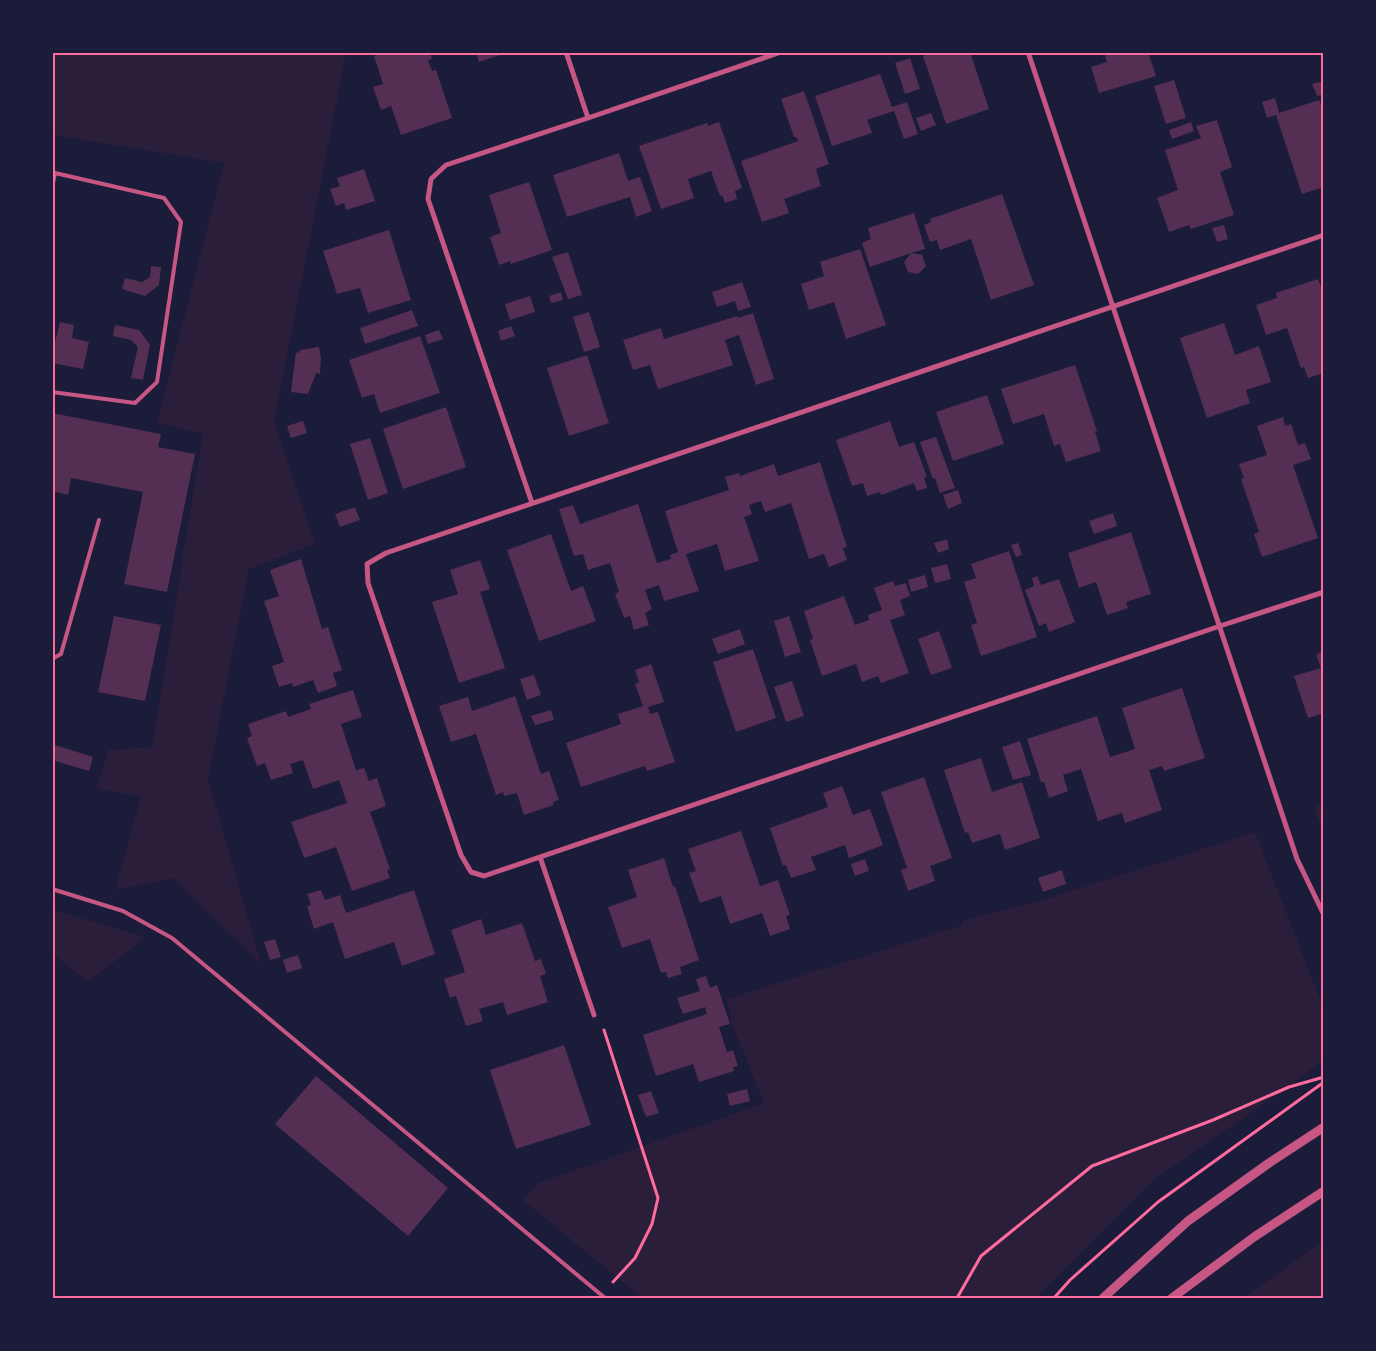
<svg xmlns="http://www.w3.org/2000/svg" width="1376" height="1351" viewBox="0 0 1376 1351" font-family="Manrope,sans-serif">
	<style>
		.green { fill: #2a1e3b }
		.building { fill: #542f53 }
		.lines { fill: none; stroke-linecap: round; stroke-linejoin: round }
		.path { stroke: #ff6b9d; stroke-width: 3 }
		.service { stroke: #c65784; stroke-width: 4 }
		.minor { stroke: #c65784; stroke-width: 5 }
		.tertiary { stroke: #c65784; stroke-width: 9 }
		.neatline { fill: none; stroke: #ff6b9d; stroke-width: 2 }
	</style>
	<rect width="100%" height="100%" fill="#1b1b3a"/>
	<path class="green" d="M52 53H346L274 423 315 544 249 569 208 779 261 964 173 878 115 890 141 797 96 788 109 750 152 747 203 434 157 423 224 163 53 135Z
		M1323 804H1324L1323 831 1314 807Z
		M1255 832 1323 1007V1060L1289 1087 1154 1179 1035 1298H642L523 1200 538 1183 764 1103 730 1019 732 1018 726 999 963 925 962 921 1046 899Z
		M52 910H53L146 937 88 982 53 954Z
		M1323 1241V1298H1244Z"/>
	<path class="building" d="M382 52H430L432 59 428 60 432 71 436 70 452 118 401 135 391 106 381 110 373 87 383 84 374 56Z
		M476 52H506V53L479 62Z
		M933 52H970L989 109 946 124 923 56Z
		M1104 52H1148L1156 76 1099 93 1091 67 1107 62Z
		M910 58 920 89 905 94 895 63Z
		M880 74 892 107 907 102 918 134 904 139 894 111 867 120 872 133 832 146 815 96Z
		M1174 80 1186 118 1166 124 1154 86Z
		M1324 81V94L1317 96 1312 84Z
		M804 91 829 164 816 169 821 186 784 199 789 213 762 222 741 161 798 141 796 137H794L781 99Z
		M1275 98 1279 113 1319 100 1321 104 1324 103V187L1302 194 1276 115 1267 118 1262 102Z
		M931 113 936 125 921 131 916 118Z
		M1217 120 1232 167 1220 172 1234 215 1191 229 1189 225 1169 232 1157 198 1178 190 1165 150 1201 138 1196 126Z
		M719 122 742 188 735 191 737 199 725 203 722 195 720 196 711 171 688 179 694 198 661 209 639 146 707 123 708 126Z
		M1191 122 1194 131 1172 139 1169 130Z
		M619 153 628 181 640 177 652 211 636 217 630 197 567 217 553 175Z
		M364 169 375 201 346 210 344 203 336 206 330 189 340 186 337 178Z
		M529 182 552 250 511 264 510 261 499 265 490 237 501 233 489 195Z
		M1002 194 1034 285 991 300 971 239 940 250 937 240 930 242 924 225 931 222 930 219Z
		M914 213 925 249 911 253 922 255 926 266 918 274 908 272 904 262 911 253 870 267 862 243 871 239 868 228Z
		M1224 225 1228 239 1217 242 1212 228Z
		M389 230 411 300 368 313 360 288 337 294 323 251Z
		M860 249 886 325 846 339 834 302 809 310 801 284 824 276 820 262Z
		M568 252 582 295 568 299 552 257Z
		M151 266 161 267 159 285 145 296 122 289 125 278 142 282 150 277Z
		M1318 279 1324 296V373L1308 378 1304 367 1301 368 1287 328 1266 335 1256 305 1277 298 1276 293Z
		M742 282 751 307 738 311 735 301 717 307 712 292Z
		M561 292 563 300 551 303 549 296Z
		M530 296 535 312 510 320 505 304Z
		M412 310 418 326 365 344 360 328Z
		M589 312 600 347 584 352 573 317Z
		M753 313 774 379 756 385 739 335 725 340 733 365 658 389 650 365 633 370 623 340 661 328 664 339 737 316 738 318Z
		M60 322 74 325 72 338 89 342 83 369 52 363V355Z
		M1224 323 1235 355 1259 346 1271 382 1246 390 1250 403 1207 418 1180 338Z
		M115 325 139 330 150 345 143 380 131 378 138 347 131 340 113 336Z
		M511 326 515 336 501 341 498 331Z
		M439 330 443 339 428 344 425 335Z
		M420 336 440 393 380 413 374 394 362 398 349 360Z
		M319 347 321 358 320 374 316 373 308 394 291 392 296 352 299 353 300 350Z
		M587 355 609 423 569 436 547 368Z
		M1075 365 1097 431 1095 432 1101 451 1066 462 1060 444 1054 446 1044 414 1013 424 1001 389Z
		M987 395 1004 444 953 461 936 412Z
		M446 407 466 467 403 489 383 429Z
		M52 413 161 434 158 447 195 454 167 592 124 584 143 492 71 478 68 495 52 491Z
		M1283 417 1285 426 1291 424 1298 445 1305 443 1311 459 1293 465 1318 538 1262 557 1254 534 1259 532 1241 479 1244 478 1239 464 1267 455 1257 426Z
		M303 421 307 433 291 438 287 426Z
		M890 421 899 447 914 442 927 477 924 478 927 488 917 491 914 483 881 495 880 492 867 496 863 483 852 486 836 440Z
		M936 437 955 488 940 493 935 478 933 479 920 442Z
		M370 438 388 493 368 500 350 444Z
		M820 462 847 547 843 548 847 560 829 567 824 554 809 559 791 503 765 512 761 501 749 505 752 514 744 517 759 561 725 571 717 544 686 554 699 591 664 601 659 585 645 590 652 609 645 613 649 625 634 630 630 616 624 618 615 594 619 592 610 563 588 570 583 554 574 556 559 509 573 505 580 524 638 504 657 563 671 559 670 555 678 552 665 511 729 490 725 477 739 473 740 476 774 464 778 476Z
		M958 490 962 503 948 509 943 495Z
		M355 507 360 520 340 527 335 514Z
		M1113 513 1117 526 1094 534 1089 521Z
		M1131 532 1151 594 1126 602 1128 608 1107 615 1096 582 1079 588 1068 553Z
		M551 534 571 591 583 586 596 621 539 641 507 550Z
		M947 539 949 549 938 553 934 543Z
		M1018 543 1022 555 1016 557 1011 545Z
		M1009 551 1037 637 981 656 971 625 977 623 964 582 976 578 971 564Z
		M301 559 322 629 328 627 342 670 333 673 337 686 318 693 313 680 293 687 292 683 279 687 272 666 284 662 264 601 279 596 270 570Z
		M480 560 490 589 480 592 505 668 459 683 432 602 458 594 450 570Z
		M947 564 951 579 935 583 931 568Z
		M925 575 928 587 911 592 908 580Z
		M1037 576 1041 585 1059 579 1075 622 1049 632 1046 623 1039 626 1025 590 1034 586 1032 578Z
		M893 581 895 586 906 583 910 596 900 600 905 615 890 620 909 673 881 683 878 676 862 682 856 664 822 676 810 640 813 639 804 611 844 596 855 625 869 620 868 615 882 610 874 588Z
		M114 616 161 625 145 701 98 692Z
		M789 616 801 652 785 657 774 621Z
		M740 629 745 644 718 654 712 639Z
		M939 631 952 668 931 675 918 639Z
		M753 649 776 718 736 732 713 662Z
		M1324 652V713L1308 718 1294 676 1321 668 1316 654Z
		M651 664 664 702 648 707 650 714 658 712 675 762 647 771 645 766 581 787 566 743 621 724 618 714 643 706 635 684 639 682 635 670Z
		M534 675 541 695 527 700 520 679Z
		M792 681 804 716 786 722 774 687Z
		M1182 688 1205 758 1164 771 1162 766 1149 770 1162 810 1125 823 1122 813 1098 821 1081 769 1063 775 1068 791 1049 798 1044 782H1041L1027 739 1097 716 1110 757 1135 749 1122 708Z
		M353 690 362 717 341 724 356 770 364 768 369 781 377 778 386 806 370 812 390 869 387 870 390 878 352 891 336 847 304 858 291 822 347 803 339 780 313 789 303 760 290 764 293 773 271 780 265 763 257 766 247 738 252 736 248 724 286 711 288 717 311 709 309 704Z
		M515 696 541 774 549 771 559 800 553 802 554 805 524 815 517 793 504 796 503 792 496 795 476 734 451 742 439 706 468 697 472 711Z
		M551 710 554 720 535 725 531 716Z
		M1020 741 1031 775 1013 780 1002 747Z
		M52 744 93 757 89 771 52 760Z
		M981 758 992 792 1022 782 1040 838 1005 850 1000 834 972 843 968 832 965 833 944 770Z
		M924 777 952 858 930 866 935 881 908 891 901 870 907 868 881 792Z
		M842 786 853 815 870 809 883 845 849 858 845 845 811 857 816 870 791 878 786 865 783 866 770 828 828 807 823 793Z
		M741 831 760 886 778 880 790 915 786 916 790 929 770 936 762 913 730 924 721 896 700 903 689 873 696 871 688 849Z
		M664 858 673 887 675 886 699 960 680 967 682 974 668 978 666 972 661 973 650 939 622 948 608 907 637 897 628 870Z
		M865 859 869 871 855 876 851 864Z
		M1062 870 1066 884 1043 892 1038 878Z
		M321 890 325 900 340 895 346 913 414 890 435 954 402 966 394 942 345 959 333 922 314 929 307 906 311 905 307 894Z
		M481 919 486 935 522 923 535 961 541 959 546 974 540 976 548 1002 507 1015 503 1002 479 1009 483 1021 466 1026 456 996 450 998 444 979 465 972 451 930Z
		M275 939 281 957 270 960 264 942Z
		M298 955 302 968 287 973 283 960Z
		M706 976 710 988 717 985 730 1024 719 1027 727 1052 733 1050 738 1066 733 1067 734 1071 699 1082 693 1064 656 1076 643 1035 707 1014 705 1007 683 1014 677 998 700 991 696 979Z
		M564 1045 591 1125 516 1149 490 1070Z
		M316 1076 448 1188 408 1236 275 1124Z
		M747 1089 750 1101 730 1106 727 1094Z
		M651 1091 659 1113 646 1117 638 1095Z"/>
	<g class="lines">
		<path class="path" d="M604 1030 658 1198 652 1224 635 1258 613 1282
			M957 1298 981 1256 1092 1166 1213 1120 1289 1087 1324 1077
			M1054 1298 1070 1280 1158 1202 1324 1082"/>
		<path class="service" d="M52 188 55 173 164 198 181 222 157 382 135 403 52 392
			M52 659 61 654 99 520
			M52 889 123 911 172 938 605 1298"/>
		<path class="minor" d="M566 52 588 118
			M1028 52 1297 859 1324 915
			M1324 235 386 553 367 564 368 583 461 855 471 872 484 876 1220 626 1324 592
			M532 503 428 199 431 179 446 165 588 118 781 52
			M540 857 594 1015"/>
		<path class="tertiary" d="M1103 1298 1188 1221 1269 1163 1324 1127
			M1172 1298 1254 1237 1324 1191"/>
	</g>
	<rect width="1376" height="1351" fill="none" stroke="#1b1b3a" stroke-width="108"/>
	<rect x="54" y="54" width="1268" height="1243" class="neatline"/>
</svg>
